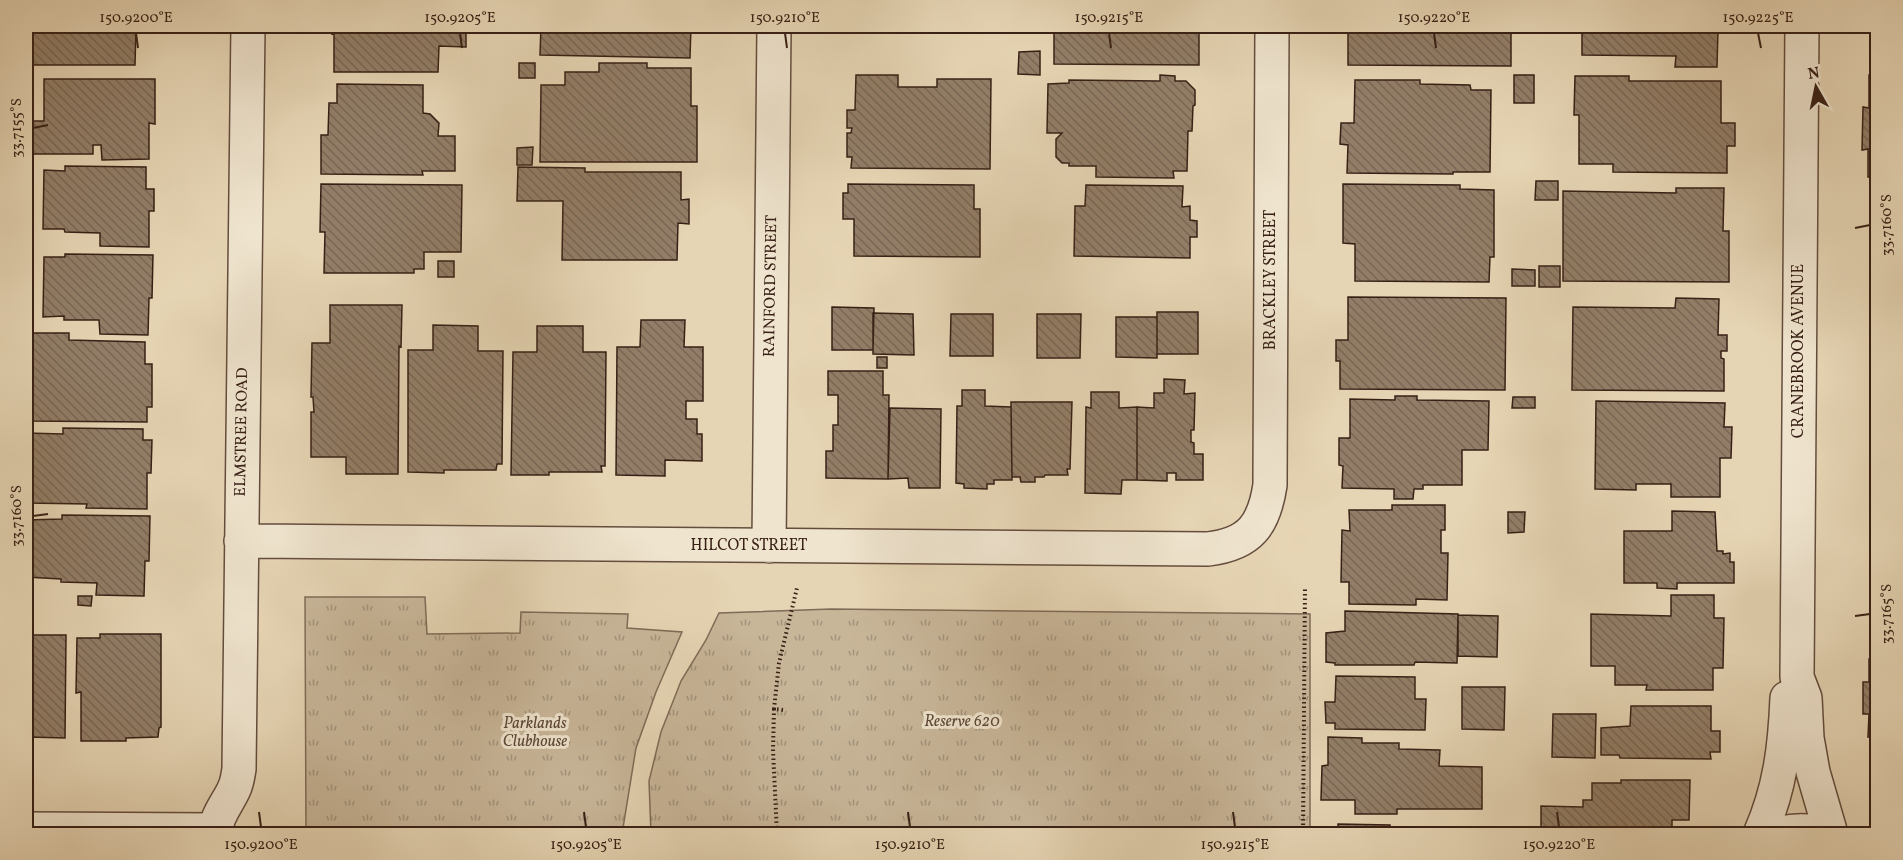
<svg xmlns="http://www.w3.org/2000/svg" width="1903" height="860" viewBox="0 0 1903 860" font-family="Vollkorn,serif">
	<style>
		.park { fill: url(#park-tufts); stroke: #806b58; stroke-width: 1.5 }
		.building { fill: url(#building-back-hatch); stroke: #382016; stroke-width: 1.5 }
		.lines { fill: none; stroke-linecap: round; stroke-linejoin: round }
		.street-casing { stroke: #644d3e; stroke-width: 36 }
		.path { stroke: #382016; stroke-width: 4; stroke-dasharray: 1.5 3; stroke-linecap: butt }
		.street { stroke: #efe4ce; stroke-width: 33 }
		.ticks { fill: none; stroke: #382016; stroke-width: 2 }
		.labels { text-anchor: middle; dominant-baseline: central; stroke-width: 6; stroke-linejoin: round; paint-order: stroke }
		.street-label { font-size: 16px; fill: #382016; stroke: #efe4ce }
		.park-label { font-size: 16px; font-style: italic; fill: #5c4637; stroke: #efe4ce }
		.neatline { fill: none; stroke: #382016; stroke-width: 2 }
		.ticks-label { font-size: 15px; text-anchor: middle; fill: #382016 }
	</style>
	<defs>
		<pattern id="park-tufts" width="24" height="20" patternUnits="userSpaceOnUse" patternTransform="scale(1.5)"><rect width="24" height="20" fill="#c8b699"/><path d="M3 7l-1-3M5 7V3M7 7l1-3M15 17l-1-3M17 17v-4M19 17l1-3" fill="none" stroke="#a3947c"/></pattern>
		<pattern id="building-back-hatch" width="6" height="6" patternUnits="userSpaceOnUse" patternTransform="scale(1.5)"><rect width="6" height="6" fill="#927e68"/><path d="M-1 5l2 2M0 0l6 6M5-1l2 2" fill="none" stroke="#786755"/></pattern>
	</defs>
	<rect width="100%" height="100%" fill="#e6d5b4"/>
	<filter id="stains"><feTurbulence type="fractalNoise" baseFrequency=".00333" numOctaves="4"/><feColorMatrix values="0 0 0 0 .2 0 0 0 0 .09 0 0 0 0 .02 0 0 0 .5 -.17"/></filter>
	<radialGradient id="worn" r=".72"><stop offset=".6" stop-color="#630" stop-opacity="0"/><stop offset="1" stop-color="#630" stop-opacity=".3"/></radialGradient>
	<path class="park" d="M305 597H425L427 634 520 633 521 612 628 614 627 628 682 632 656 692 636 748 622 834H306Z
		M831 609 1310 614V834H651L649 781 661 732 681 681 706 640 719 613Z"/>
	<path class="building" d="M26 26H153L136 27 135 65H26Z
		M332 26H466V47L439 46 438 72H334V33L332 34Z
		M541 26H691L690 58 540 55Z
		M1054 26H1199V65L1054 64Z
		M1348 26H1511V66L1348 65Z
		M1582 26H1734V29L1718 30 1717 67H1675L1676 56 1582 55Z
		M1040 51V75L1018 74 1019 52Z
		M519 63H535V78H519Z
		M599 63H647V68H691V106H697V162H540L541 85H565V72H599Z
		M856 75H898V87H937V79H991L990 169 851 168 852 157H847V133H851L852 128H847V110H855Z
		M1160 75 1175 76V81H1186L1195 90V105L1193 106 1192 131H1188L1187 171H1173L1174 178 1096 177V166H1069V163H1062L1056 157V139L1062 133H1047L1048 84 1069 83V80L1160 81Z
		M1514 75H1534V103H1514Z
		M1869 75H1878V206H1871V177H1868V149L1862 150 1863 107 1869 108Z
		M1575 76H1629V81H1721V123H1735V146H1727V173L1613 172V164H1579V115H1574Z
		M44 79H155V124L149 123V159L102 160 101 145H93V154H27V121H44Z
		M1355 80H1420V84L1470 85 1471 90H1491L1490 172H1453V174L1347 173 1348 145 1340 144 1341 123H1354Z
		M337 84 423 85V113L430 114 439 123 438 136H455V171H422L423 175 321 174V135H328L329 103H337Z
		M533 147 532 165H517V148Z
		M65 166 146 167V189H154V211H149V247L100 246V233L65 232 64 229H43L44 170 65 171Z
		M518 167 585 168V172H681V200L689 199V224L678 223 677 260H562L563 201H517Z
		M1536 181H1558V200H1535Z
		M321 184 462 185 461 252H424V269H414V273H324L325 232H320Z
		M848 184 974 185V209H980V257L854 256V219H843V193H848Z
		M1343 184 1460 185V189L1494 190V257H1490L1489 282 1355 281V244L1343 243Z
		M1086 185 1183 186 1182 207 1190 206V220L1197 221V237H1190V258L1074 256 1075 206H1085Z
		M1676 188H1724L1723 231H1729V282L1563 281V191L1676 193Z
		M65 254 153 255 152 298H149L148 335 100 334 99 320H64V316L43 317 44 257H65Z
		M438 261H454V277H438Z
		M1539 266H1560V287H1539Z
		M1512 269 1535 270V286H1512Z
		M1348 297 1506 298 1505 390 1340 389V361H1336V340H1348Z
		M1676 298 1719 299 1718 335H1727V351H1721V358L1724 359V391L1572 390 1573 307 1675 308Z
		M330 305H402L401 347 399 346 398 474H346V457H311V412H314L313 397H311L312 343H330Z
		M832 307 874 308 873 350H832Z
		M1157 312H1198V354H1157Z
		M873 313 913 314 914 355 873 354Z
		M951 314H993V356H950Z
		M1037 314H1081L1080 358H1037Z
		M1116 317H1157V358L1116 357Z
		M641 320H685L684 347H703V401H686V419H697V434H702V461L665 460V476L616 475 617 347H640Z
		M433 325 478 326V351H503L502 464H497L496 470H444V473L408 472V350H433Z
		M537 326H583V352H606L605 466H601L602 472H549V475H511L513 352H537Z
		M26 333H69V340L145 342V364H152V407H147V422L26 421Z
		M877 357H887V368H877Z
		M828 371H883V395H889L888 479 826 478V451H833V425H838V395H828Z
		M1164 379 1185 380 1184 394 1195 393 1194 430H1191V442L1194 443V454H1203V480H1176V473H1167V481L1137 480V407L1154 408V393H1164Z
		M962 390H985V406L1011 407 1012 480H994V484H987V489L964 488V484L956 483 957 406H962Z
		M1091 392H1119V408L1137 407V480H1122L1121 494 1085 493 1086 407 1091 408Z
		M1395 396H1417V400L1489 401 1488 450H1462V485H1423V489H1414L1413 499H1394V489L1342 488 1343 466 1339 465V438H1350V399L1395 400Z
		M1513 397H1535V408H1512Z
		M1596 401 1725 403 1724 427H1732L1731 458H1720V497H1671V484H1636V490L1595 489Z
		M1011 402H1072L1070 469H1067L1068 475H1045L1044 477H1035V482H1021L1020 477H1012Z
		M890 408 941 409 940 488H909L908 478 888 479Z
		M1872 408H1878V456H1876V436H1871Z
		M63 428 143 429V440H152L151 473H147V509L86 508 87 504 26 503V433L63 434Z
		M1876 488H1878V543H1872L1873 518H1875Z
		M1392 505H1445V530H1441V553H1448L1447 600 1416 599V605L1349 604V582H1341L1342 530 1350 531 1349 510H1392Z
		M1672 511 1715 512 1717 551H1723V554L1730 553V562H1734V583H1677V589L1657 588V583H1624V531H1672Z
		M1508 512H1525L1524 532 1508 533Z
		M62 515 150 516 149 561H145L144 596 96 595 97 583 61 582V579L26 577V520L62 519Z
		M1671 595H1714V618H1724L1723 668H1713V690H1646L1647 685H1615V666H1591V614L1671 616Z
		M78 596H92L91 606 78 605Z
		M1345 611 1458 614 1457 663 1415 662 1414 665H1335V663L1326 662V633L1345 631Z
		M1458 615 1498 616 1497 657 1458 656Z
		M100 634H161V727L159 728 158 737 126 738V741H81V692L76 693 77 638H100Z
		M26 635H66L65 738 29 737V740H26Z
		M1875 645 1878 646V750H1874V736L1868 737 1869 714H1863V682H1869V659H1875Z
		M1336 676 1415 677V699H1426L1425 730 1335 729V723H1326L1325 702H1335Z
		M1462 687H1505L1504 730 1462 729Z
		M1631 706H1711V731H1720V752H1710L1711 759 1620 758 1619 755H1601V728L1630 726Z
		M1553 714H1596L1595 758 1552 757Z
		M1328 737 1362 738V743H1399V749L1440 750 1439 766 1482 767V809H1397V814H1355V800H1321L1322 766 1328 765Z
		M1621 780H1690L1689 820H1672V834H1541V806L1583 807V800H1592V783H1621Z
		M1338 824 1390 825V828H1423V834H1334L1335 829H1338Z"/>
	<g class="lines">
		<defs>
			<path id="street" d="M1802 26 1797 677 1805 698 1807 738 1813 772 1831 834
				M241 541 1208 549C1250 544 1264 525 1270 485L1272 26
				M769 546 774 26
				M26 829 216 830
				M216 834C214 818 228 803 234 789 237 783 238 776 239 769L248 26
				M1760 834C1780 789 1785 747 1787 698
				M1777 834C1792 830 1807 829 1822 834"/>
		</defs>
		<use href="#street" class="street-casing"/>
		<path class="path" d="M774 709 773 750 777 834
			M783 710 774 709 779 663 797 588
			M1303 834 1305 587"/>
		<use href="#street" class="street"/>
	</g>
	<path class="ticks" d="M136 33 138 48M460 33 462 48M785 33 787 48M1109 33 1111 48M1434 33 1436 48M1758 33 1761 48M33 128 48 125M1855 228 1870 225M33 516 48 514M1855 616 1870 614M259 812 261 827M584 812 586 827M908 812 910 827M1233 812 1235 827M1557 812 1559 827"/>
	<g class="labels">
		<g class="street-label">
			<text transform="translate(1271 280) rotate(-90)">BRACKLEY STREET</text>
			<text transform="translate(771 286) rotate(-89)">RAINFORD STREET</text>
			<text transform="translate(1799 351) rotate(-90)">CRANEBROOK AVENUE</text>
			<text transform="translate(242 432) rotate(-89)">ELMSTREE ROAD</text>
			<text x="749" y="546">HILCOT STREET</text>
		</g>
		<g class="park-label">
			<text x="962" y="722">Reserve 620</text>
			<text x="535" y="724">Parklands<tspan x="535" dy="18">Clubhouse</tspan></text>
		</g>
	</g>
	<rect width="1903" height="860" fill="none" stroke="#e6d5b4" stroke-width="66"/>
	<g transform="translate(1816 87) rotate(351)" stroke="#efe4ce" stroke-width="4.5" paint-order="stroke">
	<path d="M0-4.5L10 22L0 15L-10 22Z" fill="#382016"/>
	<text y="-9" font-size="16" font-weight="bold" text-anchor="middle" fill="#382016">N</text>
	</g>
	<rect x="33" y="33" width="1837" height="794" class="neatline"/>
	<g class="ticks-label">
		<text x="136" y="22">150.9200°E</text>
		<text x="460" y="22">150.9205°E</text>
		<text x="785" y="22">150.9210°E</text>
		<text x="1109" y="22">150.9215°E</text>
		<text x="1434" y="22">150.9220°E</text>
		<text x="1758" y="22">150.9225°E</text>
		<text transform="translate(16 128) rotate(-90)" y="5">33.7155°S</text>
		<text transform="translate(1886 225) rotate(-90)" y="5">33.7160°S</text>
		<text transform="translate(16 516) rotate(-90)" y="5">33.7160°S</text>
		<text transform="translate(1886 614) rotate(-90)" y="5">33.7165°S</text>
		<text x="261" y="849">150.9200°E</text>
		<text x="586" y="849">150.9205°E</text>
		<text x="910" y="849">150.9210°E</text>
		<text x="1235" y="849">150.9215°E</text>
		<text x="1559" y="849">150.9220°E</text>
	</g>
	<rect width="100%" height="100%" filter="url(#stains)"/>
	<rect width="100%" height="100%" fill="url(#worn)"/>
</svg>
